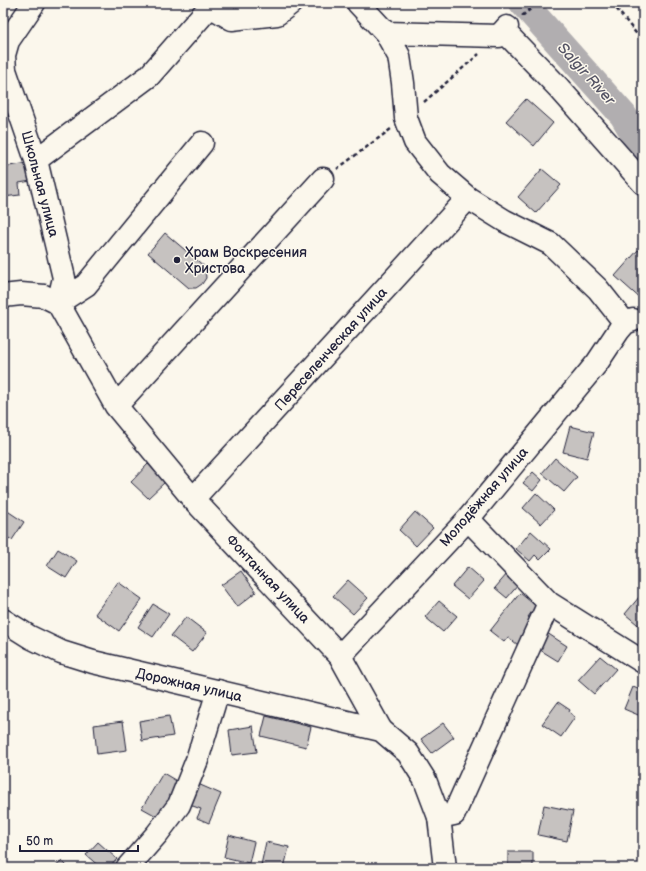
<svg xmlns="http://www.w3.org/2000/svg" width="646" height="871" viewBox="0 0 646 871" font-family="'Balsamiq Sans',sans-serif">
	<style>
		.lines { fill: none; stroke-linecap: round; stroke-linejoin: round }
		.river { stroke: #b1aeb0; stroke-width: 28 }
		.building { fill: #c6c2c0; stroke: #22223b }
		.minor-casing { stroke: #22223b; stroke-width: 25 }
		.major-casing { stroke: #22223b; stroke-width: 25 }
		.path { stroke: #22223b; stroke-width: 2.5; stroke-dasharray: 4 3; stroke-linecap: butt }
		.minor { stroke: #fbf7ec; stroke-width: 22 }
		.major { stroke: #fbf7ec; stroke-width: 22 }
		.poi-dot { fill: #22223b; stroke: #fbf7ec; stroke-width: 1.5 }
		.labels { text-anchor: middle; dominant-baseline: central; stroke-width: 3; stroke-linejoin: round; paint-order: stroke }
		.street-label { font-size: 14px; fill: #22223b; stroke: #fbf7ec }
		.poi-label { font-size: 14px; fill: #22223b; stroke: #fbf7ec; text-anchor: start }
		.water-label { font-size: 15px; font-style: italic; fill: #545364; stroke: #fbf7ec }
	</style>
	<rect width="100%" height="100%" fill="#fbf7ec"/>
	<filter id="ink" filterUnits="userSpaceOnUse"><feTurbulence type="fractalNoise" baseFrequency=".025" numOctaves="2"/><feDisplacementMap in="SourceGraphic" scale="8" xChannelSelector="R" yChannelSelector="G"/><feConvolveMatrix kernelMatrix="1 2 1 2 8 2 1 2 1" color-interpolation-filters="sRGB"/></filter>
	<g filter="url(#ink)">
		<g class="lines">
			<path class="river" d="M523 3 623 115 643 149"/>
		</g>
		<path class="building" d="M526 99 553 123 534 146 506 121Z
			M28 163 31 181 19 183 20 195 3 197V167Z
			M542 169 561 185 536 213 518 197Z
			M165 233 205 267 206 278 202 284 196 288H189L148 253Z
			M638 250 643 254V301L615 276Z
			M570 426 594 432 587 458 563 452Z
			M555 458 577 477 564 492 542 473Z
			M148 464 165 482 148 498 131 482Z
			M533 472 542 480 533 491 523 483Z
			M536 493 554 510 541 524 523 508Z
			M3 508 24 522 12 540 3 535Z
			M415 512 433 528 416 546 399 530Z
			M531 531 551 549 540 560 535 555 530 561 516 549Z
			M58 549 77 561 66 578 47 566Z
			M468 567 484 581 468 599 452 586Z
			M241 571 256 592 237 607 221 585Z
			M507 574 519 584 507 598 495 588Z
			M348 580 368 598 353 614 333 596Z
			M118 582 142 599 119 631 95 614Z
			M520 593 536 606 528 617 536 623 518 645 508 637 504 642 490 631Z
			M640 596 643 598V629L625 614Z
			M439 601 457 616 443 632 425 617Z
			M153 604 169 614 153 637 138 627Z
			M186 617 207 633 192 652 171 636Z
			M547 633 567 646 558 661 537 648Z
			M600 656 616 669 594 694 578 680Z
			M633 687 643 691V717L624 709Z
			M558 702 570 710 569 712 575 717 561 737 542 724Z
			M169 716 173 736 142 741 139 721Z
			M266 716 311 727 306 747 261 736Z
			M123 721 127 750 97 754 94 725Z
			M643 721V733L638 731Z
			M443 723 454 737 432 753 421 739Z
			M253 726 257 752 232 755 229 730Z
			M163 773 180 783 160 818 142 808Z
			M198 784 221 794 209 823 197 818 201 809 190 805Z
			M544 805 573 811 567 841 538 835Z
			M229 835 254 842 249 863 224 857Z
			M98 842 117 859 109 868H101L86 855Z
			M266 842 289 847 284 868H276L261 865Z
			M508 852H533V868H508Z
			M62 861 69 868H54Z"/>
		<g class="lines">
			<defs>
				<path id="minor" d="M34 3 8 41 4 55 5 70 36 160 64 278 58 303
					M358 3 386 33 499 36 507 27
					M210 6 232 19 277 14 291 3
					M504 31 559 88 643 183
					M386 33 399 56 403 83 406 118 415 142 440 174 468 198 505 221 551 244 598 289 625 323
					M36 160 149 76 213 3
					M3 296 21 294 44 296 58 303
					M58 303 116 406 193 499 340 656 381 730
					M58 303 86 285 202 143
					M116 406 323 179
					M193 499 468 198
					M468 519 549 603 643 662
					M340 656 468 519 597 363 619 330 625 323 633 320
					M439 817 454 814 549 603
					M127 868 157 834 179 805 197 760 218 691"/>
				<path id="major" d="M3 620 30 637 61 652 93 662 381 730 408 753 425 780 439 817 445 868"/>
			</defs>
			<use href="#minor" class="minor-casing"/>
			<use href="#major" class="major-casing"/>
			<path class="path" d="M612 3 643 42
				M522 16 538 3
				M424 102 479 54
				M337 169 391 129"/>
			<use href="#minor" class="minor"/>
			<use href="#major" class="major"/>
		</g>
	</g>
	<circle class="poi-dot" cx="177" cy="260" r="4"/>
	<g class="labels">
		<g class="street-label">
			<text transform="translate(40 184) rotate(75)">Школьная улица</text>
			<text transform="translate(331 349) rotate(-48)">Переселенческая улица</text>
			<text transform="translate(484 497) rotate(-49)">Молодёжная улица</text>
			<text transform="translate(268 579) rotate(47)">Фонтанная улица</text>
			<text transform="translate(189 685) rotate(13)">Дорожная улица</text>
		</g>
		<g class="poi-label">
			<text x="185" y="252">Храм Воскресения<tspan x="185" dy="16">Христова</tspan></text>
		</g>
		<g class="water-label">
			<text transform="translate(586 74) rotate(48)">Salgir River</text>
		</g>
	</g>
	<rect width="646" height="871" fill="none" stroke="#fbf7ec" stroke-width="16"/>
	<rect x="8" y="8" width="630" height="855" fill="none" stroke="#22223b" stroke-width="1.5" filter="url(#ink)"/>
	<path d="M20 845v6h118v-6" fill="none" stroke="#22223b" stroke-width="2"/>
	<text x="26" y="845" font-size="12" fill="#22223b" stroke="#fbf7ec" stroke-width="3" paint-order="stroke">50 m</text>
</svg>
